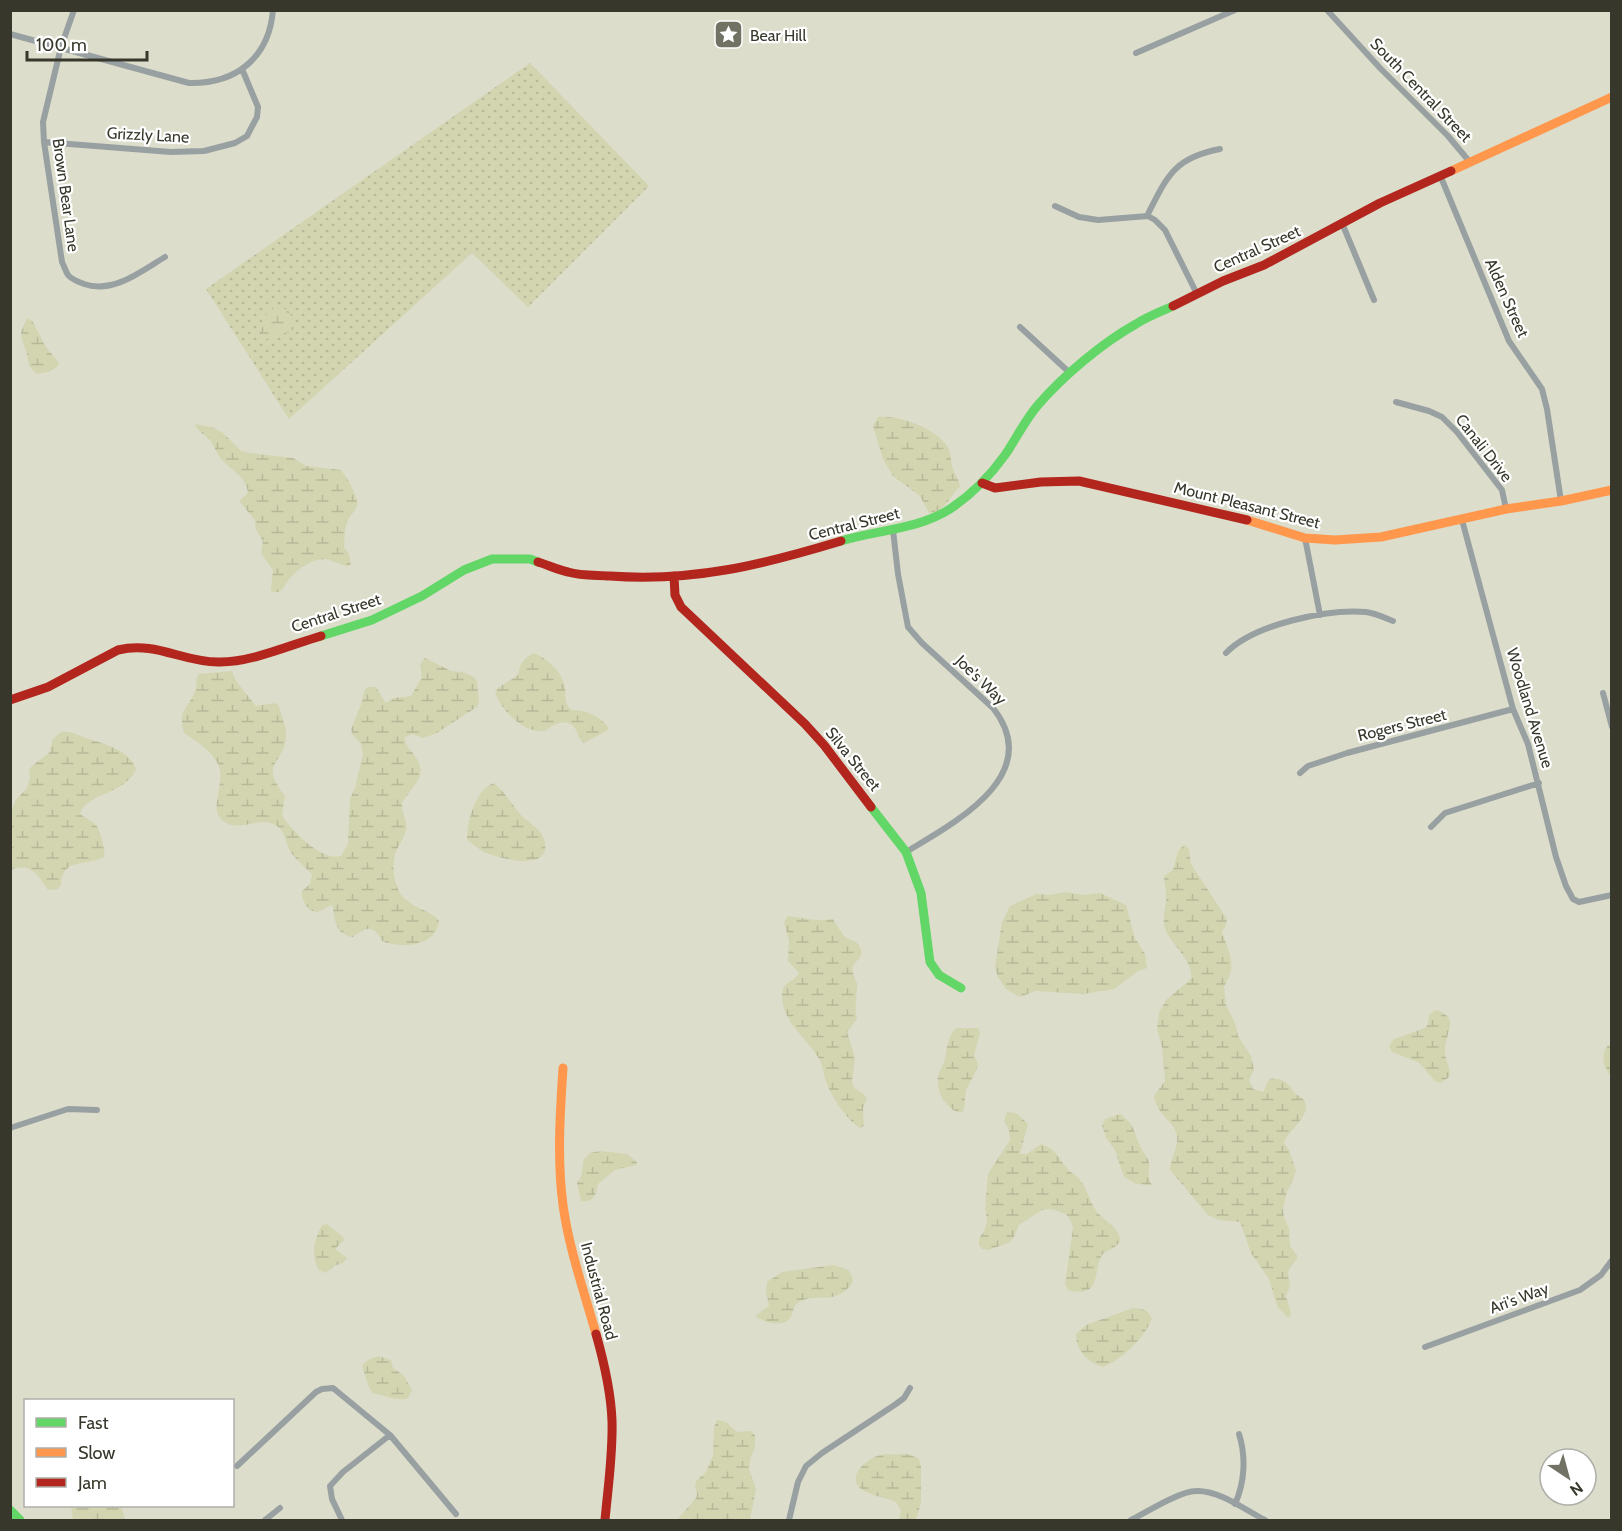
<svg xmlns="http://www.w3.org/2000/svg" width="1622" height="1531" viewBox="0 0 1622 1531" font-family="Cabin,sans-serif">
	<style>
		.green { fill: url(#green-dots) }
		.wetland { fill: url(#wetland-marsh) }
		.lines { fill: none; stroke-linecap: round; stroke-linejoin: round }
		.street { stroke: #99a0a2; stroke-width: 6 }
		.fast { stroke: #63d668; stroke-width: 9 }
		.slow { stroke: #ff974d; stroke-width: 9 }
		.jam { stroke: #b3261e; stroke-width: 9 }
		.labels { text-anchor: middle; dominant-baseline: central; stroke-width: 4.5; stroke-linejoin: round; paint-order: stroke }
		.poi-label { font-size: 16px; fill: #37382b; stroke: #fff; text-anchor: start }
		.street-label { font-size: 16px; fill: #37382b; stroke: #fff }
	</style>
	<defs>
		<pattern id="green-dots" width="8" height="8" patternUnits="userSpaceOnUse" patternTransform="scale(1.5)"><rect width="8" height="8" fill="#d3d5b1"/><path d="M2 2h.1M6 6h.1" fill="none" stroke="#b6b898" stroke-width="1.8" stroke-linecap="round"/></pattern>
		<pattern id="wetland-marsh" width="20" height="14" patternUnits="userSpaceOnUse" patternTransform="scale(1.5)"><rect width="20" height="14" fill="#d3d5b1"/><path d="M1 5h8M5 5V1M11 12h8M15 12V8" fill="none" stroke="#b6b898"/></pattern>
	</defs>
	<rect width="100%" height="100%" fill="#dcddcb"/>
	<path class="green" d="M530 63 649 186 528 307 472 253 289 419 206 289Z"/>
	<path class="wetland" d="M276 306 288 310 294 320V329L288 333H279L267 339H264L261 331 263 318Z
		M27 318 33 322 46 347 59 363 58 366 48 372 37 374 29 366 27 354 22 340 21 332Z
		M878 417C899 415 935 428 947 446 952 453 950 461 953 469 956 476 959 479 960 487 948 496 949 510 929 513L920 496 893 476 883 459 873 426Z
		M196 424 214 428 223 433 241 451 249 453 293 458 306 466 341 470C346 476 359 498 357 505 356 511 349 516 347 522 344 529 345 539 344 547L349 554 351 564 348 566C340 565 332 560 325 559 312 559 299 568 291 577 286 582 285 588 279 592H273L271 589 273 570 261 553 263 541 256 530 255 520 239 501 248 493C247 476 227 468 219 456 215 450 214 444 209 439 204 434 199 432 195 426Z
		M534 653C547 659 563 672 565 688 566 697 564 702 571 710 586 710 598 715 608 727V730L584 743C578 739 579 736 576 730 568 716 554 724 545 731 524 734 502 711 495 693L498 688 518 675C520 663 524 658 534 653Z
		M425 658 451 671 463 672 474 677 477 681 479 703 477 707 435 734 422 738 413 734 405 737C403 750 424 756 420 775 418 783 407 794 402 803 401 812 408 821 406 830 404 839 397 847 395 855 391 869 395 890 405 899 415 909 431 910 439 921 436 947 402 949 382 941 373 924 367 927 353 937 336 935 334 920 333 906L331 905C327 907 320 912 316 912 307 911 301 899 302 891L310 884 312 874C305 868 298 861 292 854 284 844 287 829 273 824 257 817 235 835 220 818 210 808 226 780 218 764 210 749 197 742 184 733 177 707 190 709 196 688 197 682 195 680 199 674L232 671 236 681 256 706 276 703 279 706C281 714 286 725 286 734 286 766 257 760 285 796L282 815C290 830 323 862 341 856L348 844 350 799 355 788 363 754 361 744 352 734 351 729 361 705 365 689 368 687H376L386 703 393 698 411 696 422 677 420 664Z
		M61 732C74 731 77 736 89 739 105 744 131 751 136 770 124 794 90 792 80 813 84 819 91 819 96 825 100 830 106 851 104 857 85 867 62 857 61 885L58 889 48 890C38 875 31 862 11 870V812L16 800 27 788 30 778 29 770 32 766 49 753 53 739Z
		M494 783C505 792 512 805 521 815 529 824 540 827 544 839 554 873 502 859 486 853 479 850 473 844 467 840 467 822 475 789 494 783Z
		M1184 845 1189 849 1191 864 1227 919 1226 925 1222 932C1229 953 1238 966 1224 986L1226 1005 1235 1023 1238 1036 1251 1056 1254 1070 1249 1080 1253 1089 1263 1092C1267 1088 1265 1083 1270 1079 1280 1077 1288 1082 1293 1091 1296 1096 1300 1095 1303 1099 1315 1114 1288 1129 1284 1143L1289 1150 1296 1170 1292 1183 1287 1191 1283 1209 1284 1217 1289 1229 1290 1246 1297 1255V1259L1289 1269 1288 1274 1290 1286 1286 1296 1291 1313 1290 1317H1287L1277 1306 1269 1279 1251 1253 1240 1222 1219 1220 1208 1215 1170 1170C1170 1158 1181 1144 1176 1132 1170 1118 1158 1116 1154 1096L1165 1081 1162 1047 1157 1029 1159 1013 1166 1000 1191 979C1194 962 1174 947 1167 933 1161 920 1165 913 1166 900 1167 892 1164 884 1164 876L1173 870 1178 851Z
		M1065 892 1084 895 1100 893 1126 905 1135 938 1145 954 1147 968 1138 971 1114 989 1083 994 1036 991 1019 997 1006 989 998 977 995 967 1002 922 1010 906 1036 894 1050 895Z
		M788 916C803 918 817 922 832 919 838 924 840 934 847 938 852 941 859 941 861 950 863 958 856 960 853 966 851 972 856 979 857 985 857 997 854 1007 857 1019L847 1032 855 1058 852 1081 854 1088 864 1094 867 1099 863 1108 864 1126 860 1128C845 1118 831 1096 825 1079 823 1071 823 1064 818 1057 806 1038 783 1022 782 998 782 980 791 985 799 973L788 961 789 941 784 922Z
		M1436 1010C1442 1012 1449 1015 1450 1022 1451 1028 1445 1041 1445 1050 1444 1060 1452 1067 1449 1077L1441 1083 1436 1082 1418 1062 1392 1052 1389 1046 1394 1039 1425 1028 1428 1024 1429 1015Z
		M956 1028H978L980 1033 974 1055 978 1064 977 1069 966 1090 964 1109 962 1112H957C945 1106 936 1092 938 1077 939 1070 944 1065 945 1058 947 1047 948 1036 956 1028Z
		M1611 1044H1612L1611 1076C1603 1068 1601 1056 1607 1046Z
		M1007 1112 1016 1113 1028 1124 1020 1154H1027L1041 1144C1058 1150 1056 1156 1067 1168 1070 1173 1077 1175 1080 1180 1088 1190 1090 1203 1097 1212 1103 1219 1121 1230 1120 1240 1119 1247 1107 1250 1103 1254 1092 1266 1104 1300 1068 1290L1065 1284 1073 1229 1071 1221 1066 1214 1051 1209 1042 1210 1019 1225 1013 1239 1008 1243 988 1250 982 1249 979 1245V1238L984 1232 987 1221 985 1208 988 1174 1010 1140 1009 1130 1004 1121Z
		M1120 1114C1134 1123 1134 1132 1140 1146 1142 1151 1148 1157 1149 1163 1150 1173 1146 1176 1152 1185L1136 1184 1124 1177 1115 1150 1106 1138 1102 1125 1105 1119Z
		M600 1151 627 1154 637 1162 636 1165 615 1170 598 1184C596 1194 594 1203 581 1201L577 1183 581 1177 584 1159 590 1153Z
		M327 1224 343 1237 344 1240 335 1249 347 1258 343 1263 334 1266 326 1273 319 1270C310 1253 314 1241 322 1225Z
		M834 1265 848 1270C852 1275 855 1280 850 1286 833 1306 816 1292 799 1302 792 1306 794 1313 790 1318 782 1328 763 1322 755 1316L769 1306 766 1291 767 1282 782 1272Z
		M1133 1308C1143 1309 1148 1309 1152 1319 1143 1339 1123 1359 1103 1367 1087 1362 1076 1351 1076 1334L1086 1325Z
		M378 1356 391 1360 393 1368 404 1376 412 1390 408 1398C400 1402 383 1395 373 1393L369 1388 362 1365 368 1360Z
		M717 1420 726 1422 737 1432 751 1431 755 1435V1448L751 1456 749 1469 756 1489 750 1520H677L696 1498 697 1494 695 1487 696 1481 706 1472 713 1455 714 1427Z
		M906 1454 914 1456 919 1459 921 1467V1503L916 1520H899L901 1511 896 1502C885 1497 870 1496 860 1488 847 1477 866 1460 877 1456 886 1453 897 1455 906 1454Z
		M71 1506H121L125 1519 73 1520Z"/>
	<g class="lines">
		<path class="street" d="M74 10 61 47 43 122 44 142 62 262C64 266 66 272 68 275 72 280 79 282 84 284 114 294 141 271 165 257
			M1327 10 1380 68 1448 136 1469 161
			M10 34 189 83C236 84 269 58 273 10
			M1136 53 1235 10
			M44 142 171 152 204 151 235 143 247 136 257 117 258 107 242 69
			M1440 175 1509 341 1542 389 1547 409 1561 501
			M1055 206 1079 217 1098 220 1148 216 1155 220 1165 230 1197 294
			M1147 216C1167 177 1173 158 1220 149
			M1342 223 1374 300
			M1020 327 1070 373
			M1396 402 1429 411 1442 417 1457 432 1502 490 1506 509
			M1462 520 1513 709 1528 744 1556 857 1566 886 1573 899 1579 902 1612 895
			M893 530 898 574 908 627 922 643 993 708C1046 775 954 823 906 852
			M1305 538 1320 615
			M1226 653C1254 624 1327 609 1366 612 1375 613 1385 618 1393 621
			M1603 693 1612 727
			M1300 773 1308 766 1347 753 1513 709
			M1431 827 1445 813 1539 783
			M10 1128 68 1109 97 1110
			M1425 1347 1580 1290 1601 1275 1612 1260
			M237 1466 316 1392 322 1389 333 1388 390 1435 456 1514
			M1235 1504C1245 1482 1246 1456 1239 1434
			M265 1520 280 1508
			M342 1520 332 1499 330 1486 343 1472 390 1435
			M789 1520 798 1482 806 1466 822 1453 896 1404 904 1398 910 1388
			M1131 1520C1145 1513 1180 1491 1196 1491 1219 1490 1245 1510 1265 1520"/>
		<path class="fast" d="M841 541C876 530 917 530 950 509 971 495 990 476 1005 455 1016 439 1025 420 1038 405 1063 376 1102 343 1136 324 1147 317 1160 312 1173 306
			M321 636 372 620 422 596 464 570 492 559H530L538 562
			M871 807 906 852 921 893 930 962 939 975 961 988
			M10 1510 20 1520"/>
		<path class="slow" d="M1451 171 1612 97
			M1247 520 1305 538 1335 540 1381 537 1506 509 1561 501 1612 490
			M563 1068C560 1114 557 1160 563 1205 569 1249 584 1291 596 1334"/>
		<path class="jam" d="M1173 306 1223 281 1264 265 1380 203 1451 171
			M982 483 995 488 1041 482 1079 481 1247 520
			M538 562C548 565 558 570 568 572 581 576 596 575 610 576 693 582 762 565 841 541
			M674 576 675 595 681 607 805 724 824 745 871 807
			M10 700 48 687 118 650C156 641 182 662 218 662 250 663 290 645 321 636
			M596 1334C604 1362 611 1392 612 1421 613 1454 608 1487 605 1520"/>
	</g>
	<defs>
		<symbol id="sight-square" viewBox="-11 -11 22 22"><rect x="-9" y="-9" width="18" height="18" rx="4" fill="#717263" stroke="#fff"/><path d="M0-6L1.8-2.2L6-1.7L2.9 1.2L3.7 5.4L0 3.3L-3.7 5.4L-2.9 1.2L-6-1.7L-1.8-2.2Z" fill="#fff"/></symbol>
	</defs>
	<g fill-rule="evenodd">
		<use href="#sight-square" x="712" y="18" width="33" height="33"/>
	</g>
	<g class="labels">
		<g class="poi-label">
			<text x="750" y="35">Bear Hill</text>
		</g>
		<g class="street-label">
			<text transform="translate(1421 90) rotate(46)">South Central Street</text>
			<text transform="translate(148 135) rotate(3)">Grizzly Lane</text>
			<text transform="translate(66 195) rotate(82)">Brown Bear Lane</text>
			<text transform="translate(1257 249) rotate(-24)">Central Street</text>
			<text transform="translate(1507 298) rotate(66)">Alden Street</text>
			<text transform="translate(1484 448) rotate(52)">Canali Drive</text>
			<text transform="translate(1247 505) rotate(14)">Mount Pleasant Street</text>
			<text transform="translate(854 524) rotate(-14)">Central Street</text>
			<text transform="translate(336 613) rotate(-18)">Central Street</text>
			<text transform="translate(981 680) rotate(44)">Joe's Way</text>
			<text transform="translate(1530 708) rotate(73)">Woodland Avenue</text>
			<text transform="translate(1402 725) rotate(-14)">Rogers Street</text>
			<text transform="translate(853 759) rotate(51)">Silva Street</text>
			<text transform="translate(599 1291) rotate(75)">Industrial Road</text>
			<text transform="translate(1519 1298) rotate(-20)">Ari's Way</text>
		</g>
	</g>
	<rect width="1622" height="1531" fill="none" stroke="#37382b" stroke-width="24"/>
	<rect x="24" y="1399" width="210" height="108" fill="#ffffff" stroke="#afafaa" stroke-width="1.5"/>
	<rect x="36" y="1418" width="30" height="9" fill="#63d668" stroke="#afafaa" stroke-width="1.5"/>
	<text x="78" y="1429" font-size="18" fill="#37382b">Fast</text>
	<rect x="36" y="1448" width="30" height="9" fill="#ff974d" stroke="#afafaa" stroke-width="1.5"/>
	<text x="78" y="1459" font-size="18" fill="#37382b">Slow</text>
	<rect x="36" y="1478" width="30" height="9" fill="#b3261e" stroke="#afafaa" stroke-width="1.5"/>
	<text x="78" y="1489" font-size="18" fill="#37382b">Jam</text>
	<g transform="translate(1568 1477) rotate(144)"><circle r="28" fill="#ffffff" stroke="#afafaa" stroke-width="1.5"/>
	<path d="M0-4.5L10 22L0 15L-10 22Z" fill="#717263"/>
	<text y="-9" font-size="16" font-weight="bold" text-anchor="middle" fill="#37382b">N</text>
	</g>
	<path d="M27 51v9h120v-9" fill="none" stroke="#37382b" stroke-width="3"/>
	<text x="36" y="51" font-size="18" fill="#37382b" stroke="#ffffff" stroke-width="4.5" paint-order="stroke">100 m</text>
</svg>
